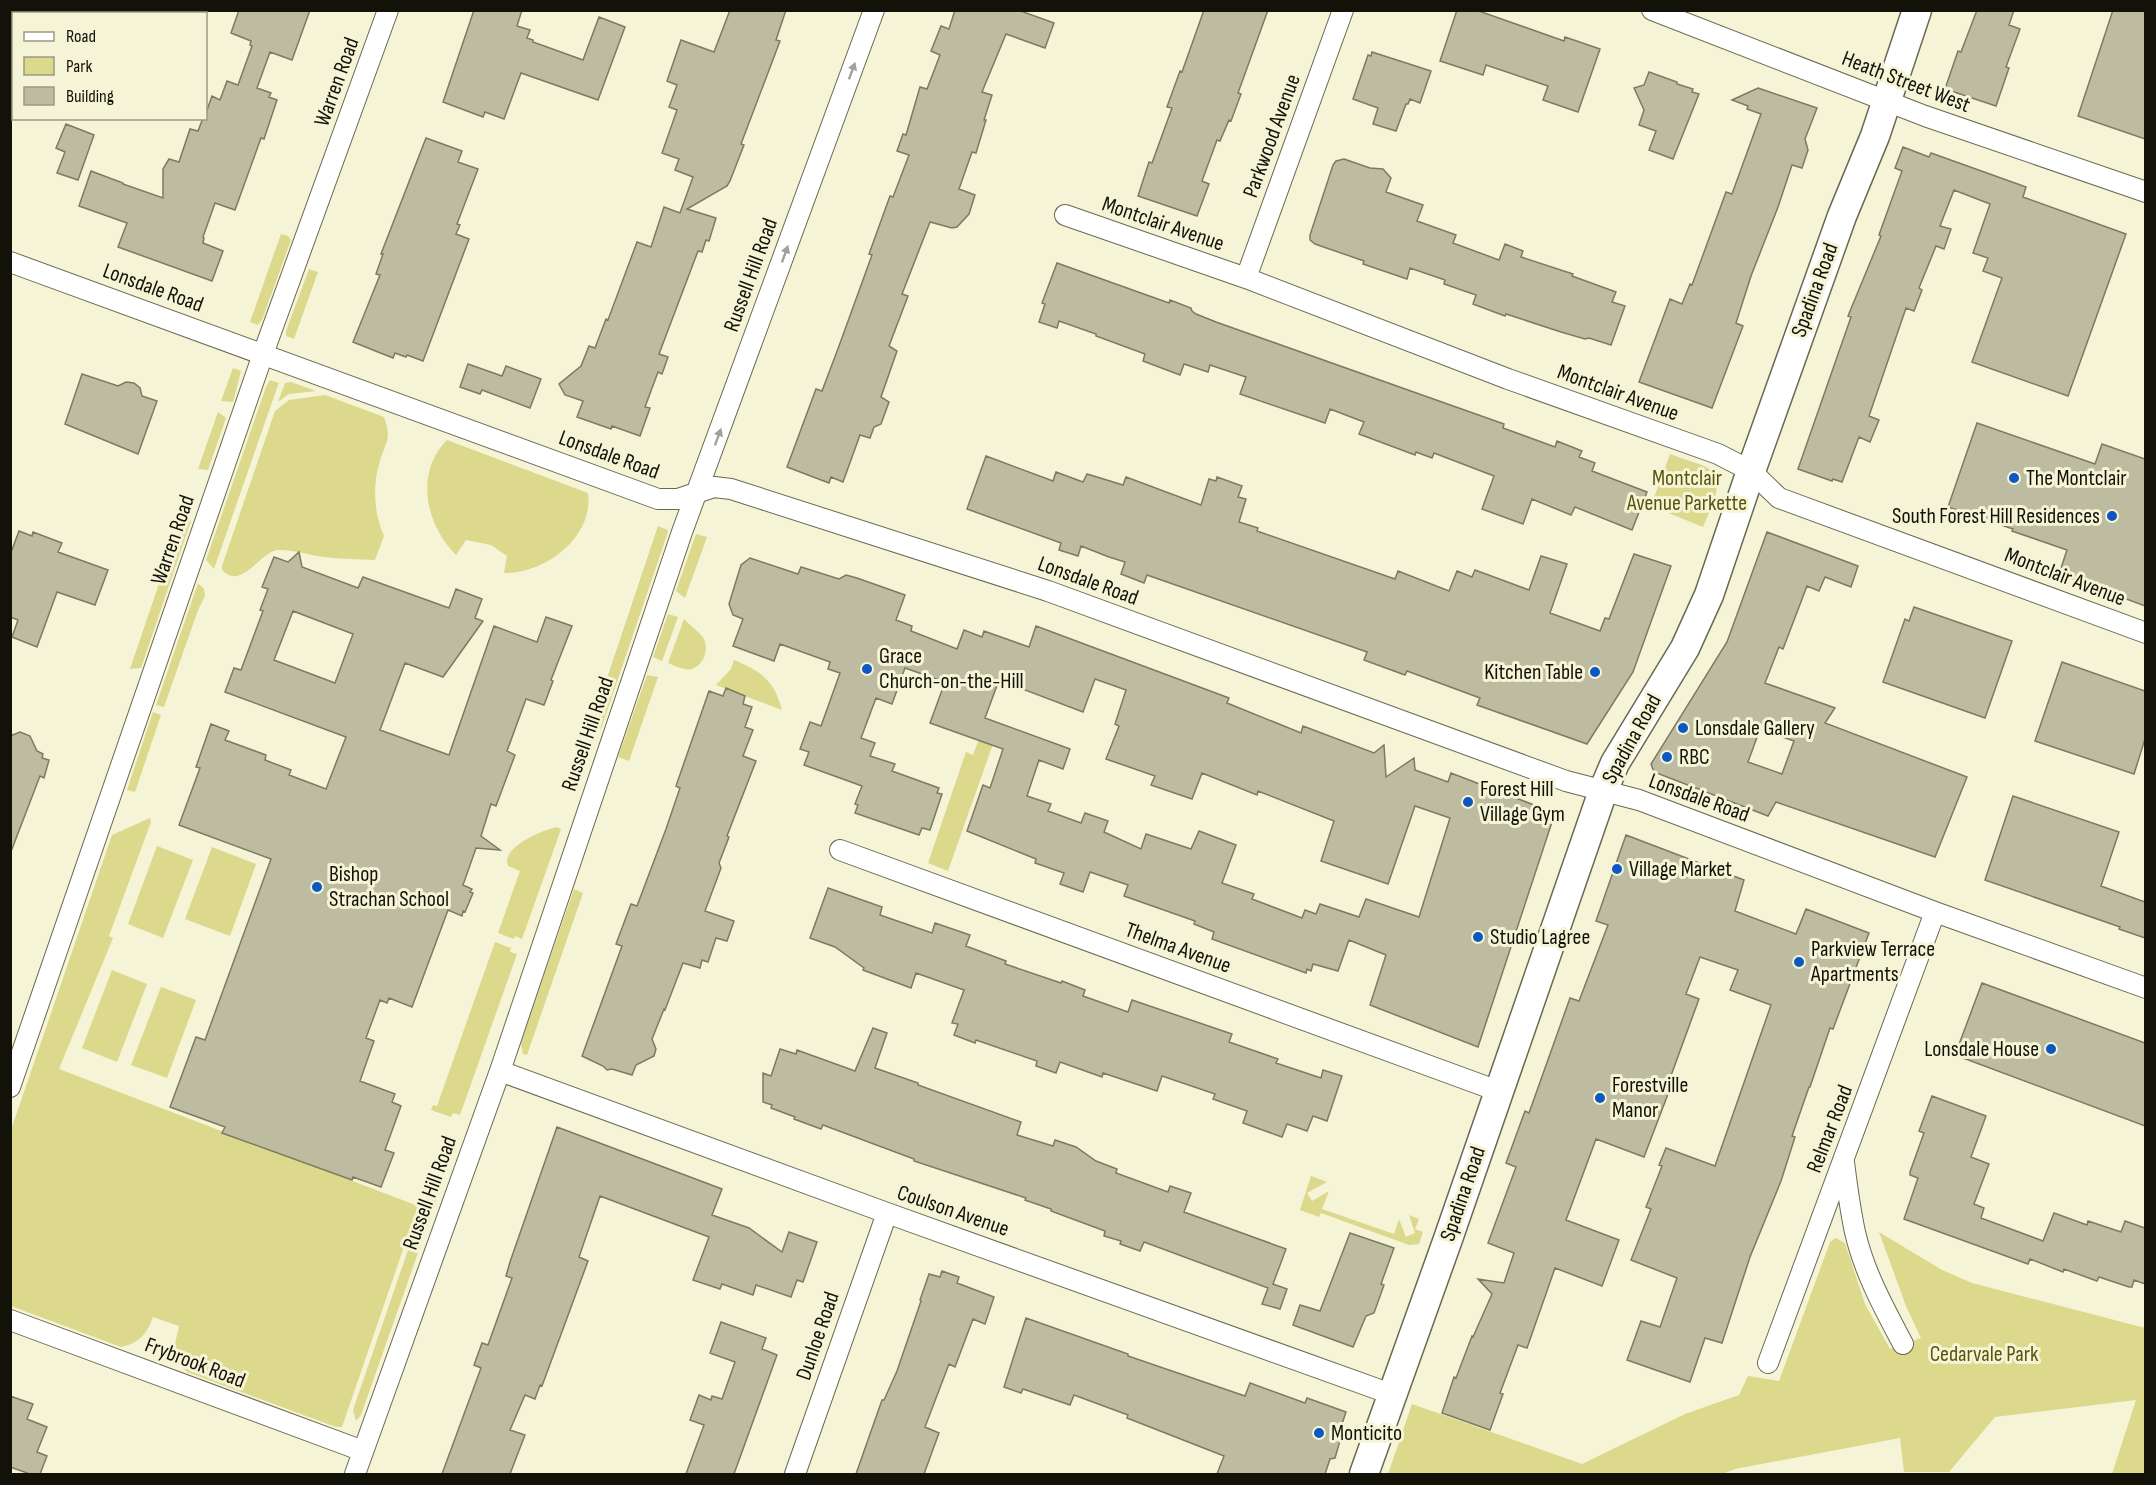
<svg xmlns="http://www.w3.org/2000/svg" width="2156" height="1485" viewBox="0 0 2156 1485" font-family="'Sofia Sans Condensed',sans-serif">
	<style>
		.green { fill: #dcd88c }
		.building { fill: #bdbca0; stroke: #7c7b61; stroke-width: 1.5; fill-rule: evenodd }
		.lines { fill: none; stroke-linecap: round; stroke-linejoin: round }
		.street-casing { stroke: #6a6950; stroke-width: 22 }
		.secondary-casing { stroke: #6a6950; stroke-width: 31 }
		.street { stroke: #fff; stroke-width: 20 }
		.secondary { stroke: #fff; stroke-width: 28 }
		.oneway { fill: #a0a09c }
		.poi-dot { fill: #0d57c1; stroke: #f5f4d7; stroke-width: 2 }
		.labels { text-anchor: middle; dominant-baseline: central; stroke-width: 6; stroke-linejoin: round; paint-order: stroke }
		.street-label { font-size: 22px; fill: #121208; stroke: #f5f4d7 }
		.park-label { font-size: 22px; fill: #59540c; stroke: #f5f4d7 }
		.poi-label { font-size: 22px; fill: #121208; stroke: #f5f4d7; text-anchor: start }
	</style>
	<rect width="100%" height="100%" fill="#f5f4d7"/>
	<path class="green" d="M281 234 288 236 291 240 262 320 258 325 250 322Z
		M309 269 318 272 294 339 286 336V331Z
		M233 368 241 371 233 402 221 401Z
		M270 380 279 383 278 385 214 569 206 560 266 387Z
		M291 382 316 391 289 394 278 402 285 383Z
		M325 395 384 417C392 440 386 440 380 461 372 486 374 513 384 536L375 560C358 559 341 559 324 557 310 555 290 549 277 550 261 552 240 591 222 570V566L275 411 289 400Z
		M218 412 226 418 208 470 198 469Z
		M447 440 588 493C594 537 545 574 504 573L507 556 491 545 466 540 456 555C426 525 414 473 447 440Z
		M1670 454C1680 458 1691 461 1702 465 1730 477 1711 507 1703 527L1651 506Z
		M182 516 191 521 141 668 130 669Z
		M658 526 668 530 667 535 601 729 594 723V717Z
		M696 534 707 537 685 598 676 591Z
		M198 583 204 589 205 596 198 610 164 707 156 705Z
		M668 614 678 617 662 661 653 657Z
		M684 619C689 625 697 630 702 636 710 647 705 664 692 669 685 671 675 666 668 663Z
		M734 660C762 672 774 680 782 710L716 685 731 669Z
		M647 675 658 677 629 761 618 757Z
		M153 712 161 715 135 792 127 790Z
		M979 739 993 744 948 871 928 863 966 752 973 755Z
		M150 818 151 822 109 936 113 938 59 1069 418 1206 342 1427H336L187 1372C168 1355 175 1347 179 1326L153 1317C147 1334 139 1343 121 1347L11 1306V1130L112 835Z
		M556 827 561 829 522 939 515 936 514 939 498 933 520 871 508 866C501 847 541 831 556 827Z
		M157 846 193 860 163 938 128 924Z
		M212 847 256 864 230 936 185 919Z
		M574 889 583 893 527 1055 523 1054 521 1044 523 1036Z
		M495 942 511 948 510 952 517 954 460 1115 453 1113 451 1117 431 1110 433 1105 437 1106Z
		M112 970 147 984 117 1062 82 1048Z
		M161 987 196 1000 167 1078 131 1065Z
		M1311 1176 1327 1182 1307 1193 1312 1201 1329 1191 1322 1209 1394 1234 1399 1219 1406 1237 1415 1233 1409 1215 1419 1219 1415 1229 1423 1232 1419 1244 1409 1245 1321 1213 1319 1217 1300 1210Z
		M438 1177 444 1179 361 1415 356 1421 353 1410 430 1186Z
		M1879 1232 1942 1270 1972 1283 2145 1328V1474H2112L2136 1400 1995 1417 1949 1472H1904L1900 1438 1735 1469 1722 1474H1388L1412 1404 1582 1464 1685 1414 1739 1395 1748 1376 1779 1381 1830 1242 1836 1238 1845 1243 1865 1304 1890 1349 1921 1338 1906 1306Z"/>
	<path class="building" d="M239 10H310L292 60 270 52 257 88 271 93 269 97 277 100 264 139 261 138 235 210 215 203 203 237 204 238 203 243 223 251 212 281 118 247 127 223 79 206 91 171 123 183V184L163 198V169L169 159 179 162 190 129 198 131 203 118H206V113L212 96 220 100 227 81 238 85 252 46 250 45 251 41 231 33Z
		M474 10H522L517 26 530 30 527 38 533 40V42L583 60 599 17 625 27 598 100 521 73 504 119 485 112 483 117 443 102Z
		M730 10H786L776 40 780 41 741 144 744 145 730 181 727 186 687 209 716 218 709 241 706 240 702 252 698 251 659 354 668 357 662 374 658 372 645 407 650 408 640 436 612 426 611 429 577 417 583 401 565 395 559 384 581 366 589 346 595 348 606 319 608 320 637 242 651 247 664 207 680 213 693 177 675 170 679 159 662 153 677 110 669 107 677 85 667 81 681 40 714 52Z
		M955 10H1018L1054 23 1045 48 1006 34 982 92 992 95 984 120H986L976 153 972 152 959 189 975 195 969 214 957 227 952 228 930 222 902 294 908 296 889 346 897 351 881 397 889 402 881 424 874 427 870 438 860 435 843 482 831 477 829 483 787 467 816 389 822 391 839 346 872 255 869 254 890 196 893 197 909 155 897 151 903 134 906 135 920 87 927 89 940 55 931 51 941 26 949 29Z
		M1204 10H1268L1238 93 1241 94 1231 121 1229 120 1220 141 1217 140 1202 181 1209 184 1197 216 1138 196 1149 162 1152 163 1172 108 1167 107 1180 71 1182 72Z
		M1457 10H1476L1564 41 1565 37 1600 49 1578 112 1543 100 1548 86 1486 65 1483 75 1440 61Z
		M1977 10H2014L2009 25 2020 29 2006 67 2009 68 1996 106 1945 89 1958 51 1961 52Z
		M2113 10H2145V139L2078 116Z
		M1372 52 1431 71 1420 103 1410 99 1408 104H1406L1396 131 1373 124 1378 108 1353 99 1368 55 1371 56Z
		M1649 72 1677 82V84L1693 89 1692 92 1699 94 1673 159 1649 150 1656 131 1639 125 1644 110 1634 88 1644 85Z
		M1758 88 1817 108 1805 139 1808 150 1802 168 1792 165 1778 207 1751 276 1736 323 1743 326 1712 408 1639 382 1670 299 1682 304 1690 284 1692 285 1726 192 1732 194 1761 114 1747 109 1748 106 1732 100Z
		M66 124 94 135 78 180 57 173 65 152 56 148Z
		M426 138 462 151 458 162 478 169 457 224 460 225 456 234 469 239 423 361 407 355 406 357 395 353 393 358 353 342 380 275 376 274 383 254H381Z
		M1903 147 1929 157 1931 153 2026 187 2023 197 2126 234 2068 396 1972 362 2002 278 1983 271 1988 258 1973 253 1990 204 1954 190 1940 226 1951 229 1944 249 1936 246 1919 288 1922 290 1914 311 1906 308 1869 416 1879 420 1870 442 1859 437 1842 482 1833 479 1832 481 1798 469 1851 317 1848 316 1881 236 1879 235 1902 171 1895 168Z
		M1344 159 1370 168 1383 169 1391 178 1386 192 1423 205 1417 221 1456 235 1453 243 1499 260 1505 244 1523 251 1521 257 1573 274 1572 276 1616 292 1612 302 1625 306 1611 345 1589 338 1585 339 1561 332 1506 314 1505 316 1473 304 1476 295 1444 284 1445 280 1410 268 1407 279 1363 264 1364 261 1315 244 1310 240V235L1333 165 1336 161Z
		M1057 263 1169 303 1170 300 1191 308 1192 311 1196 314 1216 322 1504 424 1503 428 1555 447 1557 441 1582 451 1579 457 1595 463 1592 471 1647 492 1632 530 1575 507 1571 515 1532 499 1523 524 1482 509 1494 476 1434 453 1432 458 1416 452 1415 455 1359 434 1364 422 1330 409 1325 423 1240 394 1246 377 1210 365 1208 372 1184 364 1180 375 1143 361 1145 354 1096 336V334L1059 321 1057 328 1039 322 1045 304 1042 303Z
		M468 364 502 376 506 366 541 379 530 408 482 390 480 394 460 387Z
		M82 374 118 386 126 382 134 383 140 388 142 396 157 401 138 454 65 424Z
		M1977 423 2095 464 2102 444 2145 459V606L2059 574 2067 550 2012 531 2013 529 1948 507Z
		M986 456 1053 481 1056 472 1083 482 1087 474 1123 485 1126 477 1201 505 1209 479 1216 481 1217 477 1242 486 1238 497 1246 499 1239 522 1258 528 1257 531 1395 579 1398 571 1449 591 1457 571 1472 577 1475 570 1529 590 1541 556 1567 564 1550 613 1600 631 1605 618 1609 619 1634 554 1671 566 1633 672 1587 744 1477 705 1480 698 1407 671 1405 675 1364 660 1367 652 1147 575 1144 583 1121 574 1125 562 1109 557 1081 546 1078 556 1059 550 1061 543 967 509Z
		M19 531 32 536 33 532 62 543 58 552 108 570 95 605 57 592 37 647 12 637 18 620 10 617V555Z
		M1767 532 1858 566 1851 587 1825 577 1819 591 1807 586 1783 649 1779 647 1765 683 1835 708 1825 723 1967 777 1935 857 1776 802 1768 816 1654 772 1651 764 1727 642ZM1760 729 1794 741 1782 774 1748 762Z
		M299 552 302 567 358 588 363 577 449 608 456 589 482 599 475 618 483 621 443 677 405 663 380 730 449 755 494 626 537 642 546 617 572 626 551 680 553 681 544 705 526 699 507 751 515 755 496 806 491 804 481 836 500 850 476 848 463 885 472 889 470 892 473 893 465 912 463 911 462 916 448 910 412 1007 389 998 387 1003 380 1000 366 1038 374 1041 360 1081 395 1094 392 1102 401 1106 385 1150 394 1153 381 1187 353 1177 352 1180 222 1133 225 1127 170 1107 196 1037 205 1040 271 859 179 825 200 768 196 767 211 724 229 731 225 740 266 755 265 760 291 770 289 775 326 789 346 737 225 692 234 668 241 670 263 611 260 610 268 589 262 587 274 557 288 562ZM293 611 353 634 335 683 274 660Z
		M750 558 798 574 801 567 839 579 846 575 857 578 905 595 896 620 912 626 911 631 957 649 964 630 982 637 984 631 1029 647 1036 626 1229 698 1227 703 1301 733 1303 726 1374 753 1384 745 1386 777 1414 758 1415 770 1448 782 1451 773 1555 813 1478 1047 1370 1005 1386 955 1349 940 1338 971 1313 964 1311 971 1307 969 1306 973 1212 939 1214 932 1194 924 1195 921 1124 896 1128 885 1090 872 1083 892 1060 884 1064 873 1035 863 1036 859 967 831 983 785 990 788 1003 749 930 723 945 682 905 668 892 704 876 698 861 738 875 743 870 756 895 764 892 771 939 788 937 793 942 794 930 830 922 828 919 835 855 813 858 805 855 804 862 786 804 765 809 752 800 749 810 722 821 726 840 673 828 669 830 662 780 644 774 661 733 646 743 619 733 615 729 604 741 565ZM1095 679 1126 690 1115 724 1119 726 1106 759 1155 776 1151 785 1192 799 1202 773 1257 795 1258 791 1334 821 1321 861 1388 884 1415 806 1450 818 1419 917 1366 899 1359 917 1320 904 1316 914 1305 910 1302 918 1252 899 1254 894 1222 883 1236 845 1199 831 1191 849 1146 834 1141 849 1104 832 1108 821 1085 813 1081 823 1048 811 1051 804 1027 796 1039 760 1063 769 1070 749 985 718 999 680 1083 712Z
		M1914 607 2012 641 1985 718 1883 682 1905 619 1909 621Z
		M2062 662 2145 691V739L2134 774 2035 741Z
		M726 688 745 696 743 704 752 707 745 727 753 730 743 756 756 761 727 836 729 837 719 863 721 868 705 911 734 921 727 941 716 938 708 962 702 960 700 968 683 963 665 1010 664 1009 652 1039 656 1049 654 1056 636 1065 632 1075 612 1069 607 1070 603 1066 582 1056 622 946 616 944 631 904 637 906 666 829 680 788 676 786 709 691 723 696Z
		M20 732 30 736 37 751 43 754 42 758 49 760 44 778 40 776 12 849 10 848V736Z
		M2013 796 2119 832 2101 886 2145 902V938L2119 929 2120 927 1985 880Z
		M1626 835 1744 880 1735 911 1796 934 1806 909 1869 933 1833 1029 1830 1028 1810 1087H1809L1792 1136 1795 1137 1781 1181 1750 1257 1722 1343 1705 1338 1690 1382 1627 1360 1641 1321 1660 1327 1677 1278 1631 1260 1651 1209 1646 1207 1662 1166 1659 1165 1666 1148 1715 1166 1771 1005 1730 990 1738 970 1700 957 1686 994 1699 999 1665 1092 1668 1094 1644 1157 1596 1139 1566 1220 1619 1240 1602 1286 1555 1268 1527 1348 1518 1345 1500 1393 1503 1394 1490 1430 1442 1413 1454 1377 1456 1378 1472 1336 1473 1337 1492 1294 1478 1279 1504 1283 1514 1253 1488 1243 1516 1167 1506 1163 1525 1111 1529 1113 1570 998 1579 1001 1608 925 1596 921Z
		M828 888 882 907 880 915 932 933 935 923 970 935 966 946 1006 961 1005 964 1061 983 1062 981 1085 990 1083 996 1128 1012 1132 1000 1232 1034 1229 1042 1278 1059 1276 1063 1321 1078 1323 1070 1342 1076 1327 1121 1313 1116 1307 1131 1287 1124 1282 1137 1243 1123 1247 1111 1213 1099 1215 1094 1162 1076 1157 1091 1103 1073 1102 1077 1060 1062 1056 1073 1036 1066 1037 1061 976 1040 975 1043 954 1035 958 1024 952 1023 964 990 916 973 911 988 863 970 864 968 835 947 810 938Z
		M1982 983 2145 1043V1126L1955 1055Z
		M873 1028 887 1033 875 1068 918 1083V1085L1021 1122 1017 1135 1053 1146 1055 1140 1076 1147 1096 1161 1117 1169 1116 1173 1168 1192 1170 1186 1191 1193 1184 1212 1286 1249 1273 1284 1287 1289 1280 1309 1262 1304 1268 1288 1144 1242 1140 1251 1120 1244 1121 1241 1104 1236 1105 1231 1051 1211V1209L1025 1200 1026 1198 914 1161V1159L823 1125 821 1129 794 1119 795 1117 771 1108 772 1105 763 1102V1073L771 1076 780 1049 796 1054 797 1050 855 1071Z
		M1932 1096 1986 1116 1971 1157 1989 1164 1974 1204 1984 1208 1981 1218 2043 1241 2054 1213 2087 1225 2088 1221 2121 1232 2125 1221 2145 1228V1284L2134 1280 2132 1287H2129L2099 1277 2097 1281 2064 1269 2063 1272 2030 1259 2028 1264 1904 1219 1918 1178 1910 1175V1172L1924 1133 1919 1131Z
		M557 1127 722 1189 712 1215 749 1228 782 1252 789 1232 817 1242 803 1282 797 1280 791 1297 756 1285 753 1295 722 1284 720 1289 693 1280 709 1237 600 1196 579 1257 588 1261 542 1386 540 1385 535 1399 525 1395 510 1430 525 1435 510 1474H442L481 1368 474 1365 482 1343 488 1345 512 1278 506 1276 510 1262Z
		M1350 1233 1394 1248 1381 1284 1384 1285 1374 1313 1366 1316 1353 1347 1293 1325 1300 1305 1320 1311Z
		M942 1271 959 1277 957 1283 994 1297 985 1324 973 1319 955 1367 949 1364 925 1427 939 1433 924 1474H856L882 1400H884L897 1371 921 1301 920 1300 929 1274 940 1277Z
		M1026 1318 1128 1354V1356L1245 1396 1250 1383 1305 1403 1307 1398 1346 1412 1342 1424 1344 1427 1335 1458 1330 1459 1325 1474H1217L1224 1456 1127 1418 1128 1415 1074 1395 1070 1405 1023 1389 1021 1393 1004 1387Z
		M721 1322 766 1338 762 1349 777 1355 734 1474H686L704 1425 690 1420 699 1395 711 1400 712 1396 722 1399 735 1362 710 1353Z
		M10 1396 33 1404 27 1419 47 1427 37 1452 47 1456 40 1474H30L10 1467Z"/>
	<g class="lines">
		<defs>
			<path id="street" d="M1652 10 1925 116 2146 192
				M1065 215 1246 278 1508 379 1718 454 1751 471 1779 498 2146 633
				M10 262 658 499H678L714 487 731 489 1048 591 1566 781 1639 800 1935 912 2146 988
				M1246 278 1343 10
				M840 850 1498 1091
				M500 1071 887 1213 1391 1394
				M10 1087 263 354 388 10
				M1844 1162C1847 1186 1850 1209 1855 1232 1864 1272 1884 1308 1903 1344
				M10 1320 363 1451
				M1768 1363 1935 912
				M355 1474 500 1071 682 532 874 10
				M795 1474 887 1213"/>
			<path id="secondary" d="M1364 1474 1448 1239 1603 791 1615 763 1685 648 1709 595 1751 471 1842 216 1875 136 1917 10"/>
		</defs>
		<use href="#street" class="street-casing"/>
		<use href="#secondary" class="secondary-casing"/>
		<use href="#street" class="street"/>
		<use href="#secondary" class="secondary"/>
	</g>
	<defs><path id="oneway-solid" d="M-6-.8H1V-3.2L6.5 0L1 3.2V.8H-6Z" transform="scale(1.5)"/></defs>
	<g class="oneway">
		<use href="#oneway-solid" transform="translate(852 71) rotate(-70)"/>
		<use href="#oneway-solid" transform="translate(785 254) rotate(-70)"/>
		<use href="#oneway-solid" transform="translate(718 437) rotate(-70)"/>
	</g>
	<g class="poi-dot">
		<circle cx="2014" cy="478" r="6"/>
		<circle cx="2112" cy="516" r="6"/>
		<circle cx="867" cy="669" r="6"/>
		<circle cx="1595" cy="672" r="6"/>
		<circle cx="1683" cy="728" r="6"/>
		<circle cx="1667" cy="757" r="6"/>
		<circle cx="1468" cy="802" r="6"/>
		<circle cx="1617" cy="869" r="6"/>
		<circle cx="317" cy="887" r="6"/>
		<circle cx="1478" cy="937" r="6"/>
		<circle cx="1799" cy="962" r="6"/>
		<circle cx="2051" cy="1049" r="6"/>
		<circle cx="1600" cy="1098" r="6"/>
		<circle cx="1319" cy="1433" r="6"/>
	</g>
	<g class="labels">
		<g class="street-label">
			<text transform="translate(337 82) rotate(-70)">Warren Road</text>
			<text transform="translate(1906 82) rotate(21)">Heath Street West</text>
			<text transform="translate(1272 136) rotate(-70)">Parkwood Avenue</text>
			<text transform="translate(1163 224) rotate(19)">Montclair Avenue</text>
			<text transform="translate(751 275) rotate(-70)">Russell Hill Road</text>
			<text transform="translate(153 288) rotate(20)">Lonsdale Road</text>
			<text transform="translate(1815 290) rotate(-70)">Spadina Road</text>
			<text transform="translate(1618 393) rotate(20)">Montclair Avenue</text>
			<text transform="translate(609 455) rotate(20)">Lonsdale Road</text>
			<text transform="translate(173 540) rotate(-71)">Warren Road</text>
			<text transform="translate(2065 577) rotate(21)">Montclair Avenue</text>
			<text transform="translate(1088 581) rotate(20)">Lonsdale Road</text>
			<text transform="translate(588 734) rotate(-71)">Russell Hill Road</text>
			<text transform="translate(1632 739) rotate(-61)">Spadina Road</text>
			<text transform="translate(1699 798) rotate(20)">Lonsdale Road</text>
			<text transform="translate(1178 948) rotate(20)">Thelma Avenue</text>
			<text transform="translate(1830 1129) rotate(-69)">Relmar Road</text>
			<text transform="translate(430 1193) rotate(-70)">Russell Hill Road</text>
			<text transform="translate(1463 1194) rotate(-71)">Spadina Road</text>
			<text transform="translate(953 1211) rotate(19)">Coulson Avenue</text>
			<text transform="translate(818 1336) rotate(-71)">Dunloe Road</text>
			<text transform="translate(195 1363) rotate(21)">Frybrook Road</text>
		</g>
		<g class="park-label">
			<text x="1687" y="478">Montclair<tspan x="1687" dy="25">Avenue Parkette</tspan></text>
			<text x="1984" y="1354">Cedarvale Park</text>
		</g>
		<g class="poi-label">
			<text x="2026" y="478">The Montclair</text>
			<text x="2100" y="516" text-anchor="end">South Forest Hill Residences</text>
			<text x="879" y="656">Grace<tspan x="879" dy="25">Church-on-the-Hill</tspan></text>
			<text x="1583" y="672" text-anchor="end">Kitchen Table</text>
			<text x="1695" y="728">Lonsdale Gallery</text>
			<text x="1679" y="757">RBC</text>
			<text x="1480" y="789">Forest Hill<tspan x="1480" dy="25">Village Gym</tspan></text>
			<text x="1629" y="869">Village Market</text>
			<text x="329" y="874">Bishop<tspan x="329" dy="25">Strachan School</tspan></text>
			<text x="1490" y="937">Studio Lagree</text>
			<text x="1811" y="949">Parkview Terrace<tspan x="1811" dy="25">Apartments</tspan></text>
			<text x="2039" y="1049" text-anchor="end">Lonsdale House</text>
			<text x="1612" y="1085">Forestville<tspan x="1612" dy="25">Manor</tspan></text>
			<text x="1331" y="1433">Monticito</text>
		</g>
	</g>
	<rect width="2156" height="1485" fill="none" stroke="#121208" stroke-width="24"/>
	<rect x="12" y="12" width="195" height="108" fill="#f5f4d7" stroke="#9a9a84" stroke-width="1.5"/>
	<rect x="24" y="32" width="30" height="9" fill="#ffffff" stroke="#9a9a84" stroke-width="1.5"/>
	<text x="66" y="42" font-size="18" fill="#121208">Road</text>
	<rect x="24" y="57" width="30" height="18" fill="#dcd88c" stroke="#9a9a84" stroke-width="1.5"/>
	<text x="66" y="72" font-size="18" fill="#121208">Park</text>
	<rect x="24" y="87" width="30" height="18" fill="#bdbca0" stroke="#9a9a84" stroke-width="1.5"/>
	<text x="66" y="102" font-size="18" fill="#121208">Building</text>
</svg>
